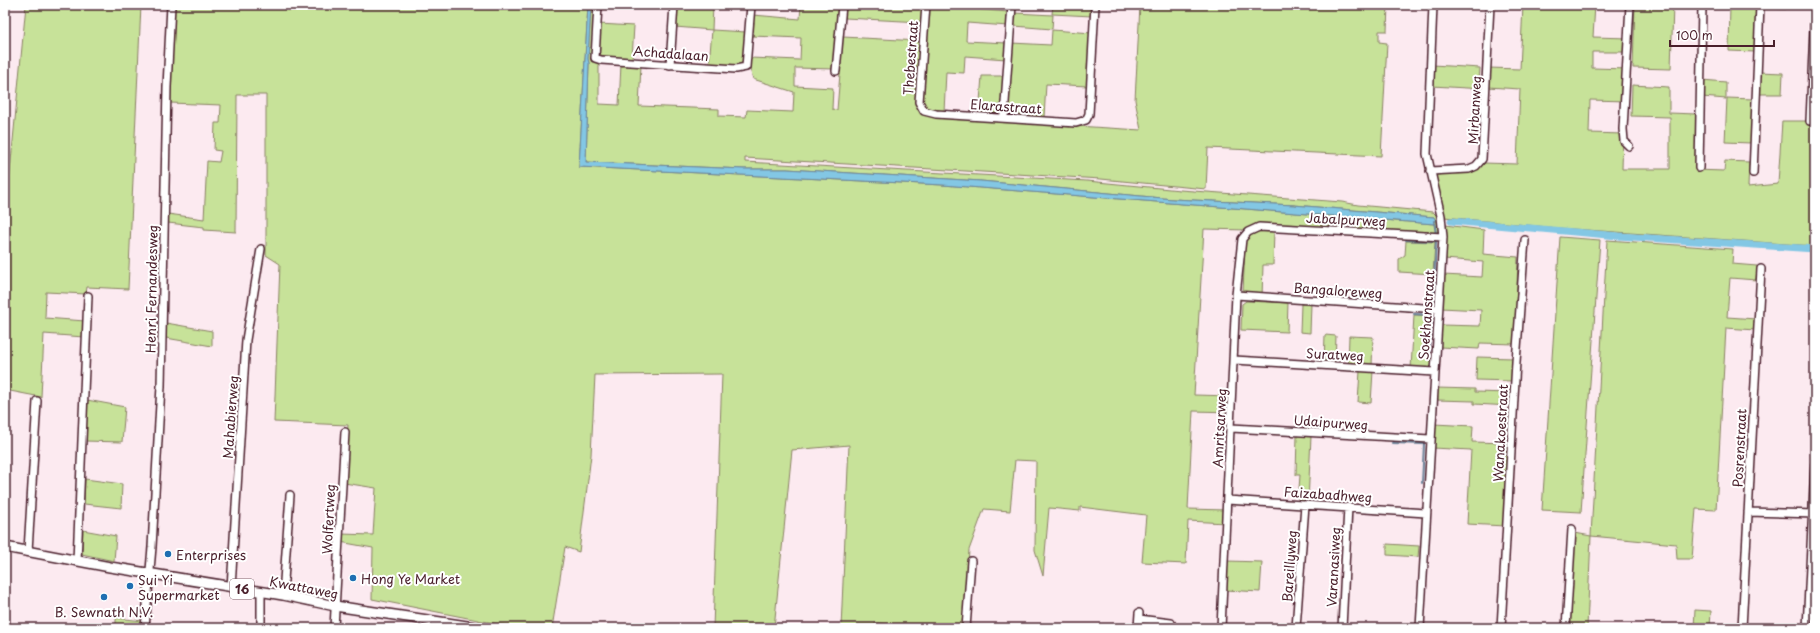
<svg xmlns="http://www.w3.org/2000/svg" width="1820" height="633" viewBox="0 0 1820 633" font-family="'Playpen Sans',sans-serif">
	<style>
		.green { fill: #c7e299; stroke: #888062 }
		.water { fill: #83c7e4; stroke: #6c849a }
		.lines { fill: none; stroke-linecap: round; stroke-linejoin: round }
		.stream { stroke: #6c849a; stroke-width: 2 }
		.canal { stroke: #83c7e4; stroke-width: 7 }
		.minor-casing { stroke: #4a1f2b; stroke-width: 10 }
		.major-casing { stroke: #4a1f2b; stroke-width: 12 }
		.minor { stroke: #fff; stroke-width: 7 }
		.major { stroke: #fff; stroke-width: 9 }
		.poi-dot { fill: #1f6fb2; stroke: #fff; stroke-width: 1.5 }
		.labels { text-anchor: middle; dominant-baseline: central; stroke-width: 4; stroke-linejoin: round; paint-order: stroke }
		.shield { fill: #fff; stroke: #80626b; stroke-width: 1 }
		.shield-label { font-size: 12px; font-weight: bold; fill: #4a1f2b }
		.street-label { font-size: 13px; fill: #4a1f2b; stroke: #fff }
		.poi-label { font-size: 13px; fill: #4a1f2b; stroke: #fff; text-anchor: start }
	</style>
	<rect width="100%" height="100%" fill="#fceaf0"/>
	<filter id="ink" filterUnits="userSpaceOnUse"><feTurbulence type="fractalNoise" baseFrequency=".025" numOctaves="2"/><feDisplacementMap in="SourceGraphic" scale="8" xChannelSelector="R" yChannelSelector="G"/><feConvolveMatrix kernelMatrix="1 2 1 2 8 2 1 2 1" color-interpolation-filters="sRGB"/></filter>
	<g filter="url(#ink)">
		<path class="green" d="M26 5H141L128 289 87 287 86 294 46 292 45 318 85 321 84 337 44 334 41 397 5 390 7 203Z
			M175 5H588L579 167 943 185 1434 224V217L1294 205 1173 199 981 181 787 169H744L586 162 589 63 588 59 591 5H595L593 61 599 63V104L619 105 621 64 641 65 639 106 719 109V116L746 117 747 110 793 112 794 92 753 79 749 66 750 58 800 60 801 38 752 36 753 15 800 19 801 5H839L835 69 795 68V86L833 88 832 109 837 110 843 37 920 41 921 112 1060 125 1141 130 1135 100 1140 5H1388L1387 31H1379V42L1387 43 1381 156 1208 148 1206 189 1101 179 745 158V162L1087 181 1180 190 1342 202 1358 205 1433 212 1439 218V233L1438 235 1354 228 1350 222H1342L1338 228 1248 230 1204 229 1194 395 1233 396V412L1193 411 1188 509 1226 510V523L1188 521 1186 564 1142 562 1146 515 1080 507V511L1049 508 1043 576 1035 550 1036 461 1015 460 1010 511 984 509 969 550 964 628H891V624L875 623V628H841L849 445 792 450 774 628H713L722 374 595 375 591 455 579 552 565 547 552 628H518L372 599 373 548 340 542 341 534 373 535 376 488 344 483 348 425 274 422 280 264 266 255V95H237L236 232 204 230V227L168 223V214L204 219 207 161 219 162 221 151 214 150 215 123H220L221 105 170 103Z
			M676 5H713L712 30 746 32 743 63 739 66 709 65 712 30 675 27Z
			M845 5H884L924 8 922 22 845 18Z
			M929 5 1008 12V26L967 23 966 41 1007 43 1006 59 965 56 964 73 946 72 944 112 927 109 922 101Z
			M1053 5H1092V16L1052 14Z
			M1523 5H1595L1593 37 1629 38V52H1592V68L1628 69 1627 101 1590 100 1589 133 1623 134 1622 169H1670V117L1631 116 1632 85 1669 87V113L1696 114 1695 170 1724 171 1725 161 1749 162 1748 187 1778 184 1782 121H1813L1815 81V246L1559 228 1444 217 1436 178 1437 174 1478 168 1483 163 1517 164 1520 89 1488 87 1489 68 1520 69Z
			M1635 5H1673L1671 69 1633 68Z
			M1730 5H1757L1755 52 1729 51Z
			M1762 5H1786V9L1762 8Z
			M1014 13 1053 15 1052 29 1014 26Z
			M599 24 634 26 632 59 599 55Z
			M1052 30 1092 33 1088 86 1046 84 1044 118 1012 116 1008 112 1011 43 1051 45Z
			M1433 65 1480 68 1479 82 1484 83V89L1432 86Z
			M1759 72 1783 73 1782 94H1758Z
			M982 76H1005L1002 110 994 115 979 114Z
			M1702 80 1726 82V99L1702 97Z
			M1727 98 1753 99 1751 143 1725 142Z
			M1445 225 1484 230 1483 254 1518 257 1515 344 1480 343 1479 349 1440 347 1441 325 1480 326 1481 310 1441 308 1443 275 1482 277 1483 262 1444 259Z
			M1256 230H1274L1273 265H1263L1262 297 1243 295 1245 242 1249 234Z
			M1560 237 1600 240 1581 512 1542 510Z
			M1607 240 1733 249 1732 264 1757 266 1756 280 1730 278 1727 317 1756 319 1755 330 1726 328 1716 510 1696 509 1692 559H1677L1676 544 1591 536 1587 628H1570L1575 533 1591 536Z
			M1406 241 1435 242 1433 274 1399 272V259L1405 255Z
			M1246 301 1288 303 1287 332 1241 330 1242 304Z
			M1301 304H1311L1310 333 1300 332Z
			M1414 315 1430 316 1427 357 1432 358V366L1430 369H1411Z
			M166 323 212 331V346L166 338Z
			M1325 335 1336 336 1335 363H1324Z
			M1349 336 1373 337 1372 366 1348 365Z
			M1477 357 1513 358V381L1476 380Z
			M1360 371H1373L1371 403 1358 402Z
			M1436 388 1475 389V392L1511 393V406L1474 404V401L1436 400Z
			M87 400 125 407 122 442 85 441Z
			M1434 424 1473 426 1472 442 1509 443 1505 526 1467 524 1471 450 1433 448Z
			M1297 435 1311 436 1308 503H1298L1300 475H1296Z
			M85 479 122 484 121 508 84 504Z
			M83 530 116 536 114 561 82 554Z
			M1387 544 1419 546 1418 557 1387 555Z
			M1227 561 1262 562 1260 592 1226 590Z
			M1695 610 1711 611 1710 628H1694Z
			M116 618 143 621V628H116Z"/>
		<path class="water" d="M588 5H591L588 59 589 63 586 162 744 169H787L981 181 1173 199 1294 205 1434 217 1436 221 1434 224 943 185 579 167Z"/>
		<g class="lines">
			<path class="stream" d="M1434 221 1436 234
				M1406 240 1436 241 1433 303
				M1414 314 1432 315 1429 355
				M1392 443 1424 444 1422 483"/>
			<path class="canal" d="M1451 221 1619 236 1815 249"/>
			<defs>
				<path id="minor" d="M598 5 595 58 601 60 736 69 746 67 751 5
					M926 5 919 102 924 111 936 114 1076 123 1086 120 1089 114 1095 5
					M670 65 674 5
					M836 71 842 5
					M1004 117 1012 5
					M1810 121 1815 5
					M1629 146 1624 141 1623 129 1630 5
					M1699 168 1702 5
					M1430 171 1469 169 1476 166 1482 159 1490 5
					M1753 173 1760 5
					M1236 295 1438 309
					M1234 360 1434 372
					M1231 428 1430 439
					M1227 500 1426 513
					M1748 512 1815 514
					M28 551 37 401
					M77 561 88 296
					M231 588 246 340 261 249
					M261 592V628
					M283 595 290 495
					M1139 619 1171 623
					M145 628 152 547 161 386 167 87 171 5
					M334 628 345 432
					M966 628 971 561
					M1138 628 1139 613
					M1221 628 1236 295 1242 239 1248 232 1259 227 1443 237
					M1296 628 1305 505
					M1342 628 1348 507
					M1420 628 1443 237 1441 216 1427 154 1433 5
					M1501 628 1516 362 1525 240
					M1566 628 1572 529
					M1742 628 1761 269
					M1807 628 1815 465"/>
				<path id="major" d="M5 547 110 567 283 595 335 606 480 628"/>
			</defs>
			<use href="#minor" class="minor-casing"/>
			<use href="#major" class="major-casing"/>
			<use href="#minor" class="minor"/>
			<use href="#major" class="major"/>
		</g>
	</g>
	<g class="poi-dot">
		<circle cx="168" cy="554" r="4"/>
		<circle cx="353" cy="578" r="4"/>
		<circle cx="130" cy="586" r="4"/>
		<circle cx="104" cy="597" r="4"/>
	</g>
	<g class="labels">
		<rect class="shield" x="230" y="579" width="24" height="20" rx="3"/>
		<g class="shield-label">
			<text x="242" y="589">16</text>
		</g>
		<g class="street-label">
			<text transform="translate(671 53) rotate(4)">Achadalaan</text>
			<text transform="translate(910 58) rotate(-86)">Thebestraat</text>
			<text transform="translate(1006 106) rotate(4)">Elarastraat</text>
			<text transform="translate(1474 110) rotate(-87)">Mirbanweg</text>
			<text transform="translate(1346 219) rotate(3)">Jabalpurweg</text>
			<text transform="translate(151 289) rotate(-89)">Henri Fernandesweg</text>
			<text transform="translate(1338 290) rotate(4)">Bangaloreweg</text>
			<text transform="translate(1426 315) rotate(-86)">Soekhanstraat</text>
			<text transform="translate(1335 354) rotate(3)">Suratweg</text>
			<text transform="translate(230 417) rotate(-86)">Mahabierweg</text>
			<text transform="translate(1331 422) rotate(4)">Udaipurweg</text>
			<text transform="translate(1219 428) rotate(-87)">Amritsarweg</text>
			<text transform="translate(1500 433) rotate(-87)">Wanakoestraat</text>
			<text transform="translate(1739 448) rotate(-87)">Posrenstraat</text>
			<text transform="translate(1328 494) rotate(4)">Faizabadhweg</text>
			<text transform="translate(328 519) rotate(-87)">Wolfertweg</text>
			<text transform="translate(1289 566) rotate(-86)">Bareillyweg</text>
			<text transform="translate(1333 567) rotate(-87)">Varanasiweg</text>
			<text transform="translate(304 587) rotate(11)">Kwattaweg</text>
		</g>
		<g class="poi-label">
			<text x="176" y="554">Enterprises</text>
			<text x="361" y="578">Hong Ye Market</text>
			<text x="138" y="579">Sui Yi<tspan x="138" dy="15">Supermarket</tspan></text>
			<text x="104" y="611" text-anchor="middle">B. Sewnath N.V.</text>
		</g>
	</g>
	<rect width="1820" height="633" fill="none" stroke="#fff" stroke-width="20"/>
	<rect x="10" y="10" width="1800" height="613" fill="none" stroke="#4a1f2b" stroke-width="1.5" filter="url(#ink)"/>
	<path d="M1670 40v6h104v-6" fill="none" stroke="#4a1f2b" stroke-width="2"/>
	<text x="1676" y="40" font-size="12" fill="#4a1f2b" stroke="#ffffff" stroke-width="3" paint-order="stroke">100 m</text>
</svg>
